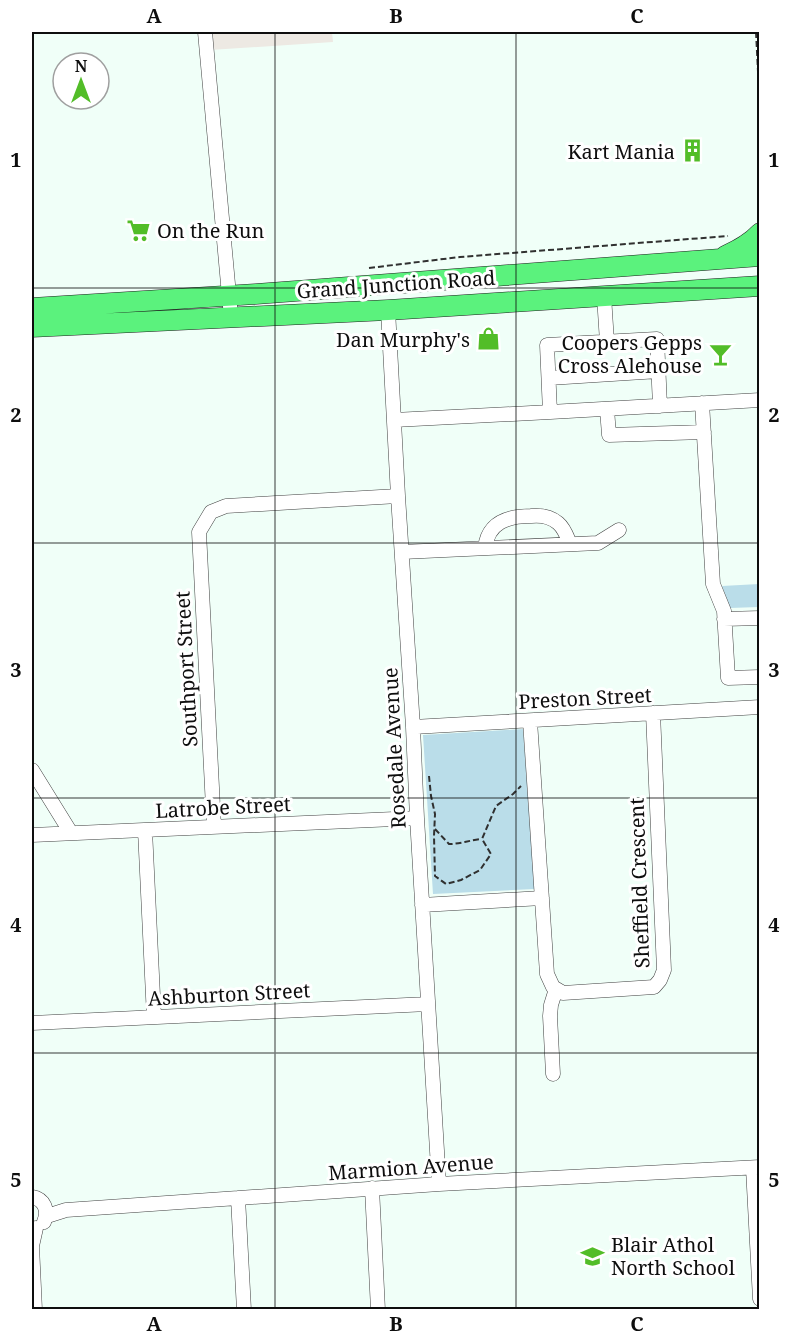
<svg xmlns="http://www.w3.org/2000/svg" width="791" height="1341" viewBox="0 0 791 1341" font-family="'Noto Serif',serif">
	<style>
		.industrial { fill: #ede9e3 }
		.green { fill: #badde9 }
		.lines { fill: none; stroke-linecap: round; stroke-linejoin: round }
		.minor-casing { stroke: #414141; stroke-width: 15 }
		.highway-casing { stroke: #1f1f1f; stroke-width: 21 }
		.path { stroke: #303030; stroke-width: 2; stroke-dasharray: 6 3; stroke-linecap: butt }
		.minor { stroke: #fff; stroke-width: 14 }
		.highway { stroke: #5bf27d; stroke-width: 20 }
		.grid { fill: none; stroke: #0e0e0e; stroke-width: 1.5; stroke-opacity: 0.55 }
		.labels { text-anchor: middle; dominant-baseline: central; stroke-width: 6; stroke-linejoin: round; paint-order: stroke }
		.poi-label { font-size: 20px; fill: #0e0e0e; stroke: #fff; text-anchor: end }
		.street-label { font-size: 20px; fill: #0e0e0e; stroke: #fff }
		.neatline { fill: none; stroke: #0e0e0e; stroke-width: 2 }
		.grid-label { font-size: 20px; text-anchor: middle; font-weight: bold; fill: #0e0e0e }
	</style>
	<rect width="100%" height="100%" fill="#f0fff8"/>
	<path class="industrial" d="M209 32H332L333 42 210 50Z"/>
	<path class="green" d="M759 584V607L730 608 722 586Z
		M523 729 535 889 433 894 423 735Z"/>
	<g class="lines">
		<defs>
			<path id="minor" d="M205 32 231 317
				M604 296 607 342
				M388 310 398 496 413 727 417 818 439 1184
				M549 378 659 371
				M702 403 713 584 724 611 728 678 760 677
				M660 406 657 339 547 345 550 412C620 408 690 404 760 400
				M607 409 609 435 704 432
				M394 420 550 412
				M485 548C488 522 508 516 531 516 541 515 551 517 558 523 565 529 567 537 570 544
				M402 552 598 543 619 530
				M724 619 760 618
				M530 721 547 974 553 987 563 993 654 987 660 980 664 970 653 713
				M413 727 760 707
				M32 770 71 833
				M214 827 199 532 211 512 226 506 398 496
				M145 830 154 1017
				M32 835 417 818
				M422 905 542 898
				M32 1023 428 1004
				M553 1074 550 1016 551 1005 556 989
				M753 1168 760 1299
				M372 1188 378 1310
				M32 1197C44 1199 49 1210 44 1222
				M238 1198 244 1310
				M47 1216 66 1210 439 1184 760 1167
				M35 1310 32 1246 36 1228"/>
			<path id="highway" d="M725 256C738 250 750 244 760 233
				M32 308 256 294 760 256
				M32 327 388 310 760 286"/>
		</defs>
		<use href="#minor" class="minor-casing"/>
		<use href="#highway" class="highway-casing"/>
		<path class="path" d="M756 32 760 111
			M369 268 460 257 728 236
			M429 776 431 796 435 814 434 836 435 876 446 884 461 880 480 870 491 854 482 839 496 806 513 794 521 786
			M435 829 449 844C461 844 470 840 482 839"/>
		<use href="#minor" class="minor"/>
		<use href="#highway" class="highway"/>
	</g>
	<path class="grid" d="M275 32V1310M516 32V1310M32 288H760M32 543H760M32 798H760M32 1053H760"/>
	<defs>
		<symbol id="building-bare" viewBox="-9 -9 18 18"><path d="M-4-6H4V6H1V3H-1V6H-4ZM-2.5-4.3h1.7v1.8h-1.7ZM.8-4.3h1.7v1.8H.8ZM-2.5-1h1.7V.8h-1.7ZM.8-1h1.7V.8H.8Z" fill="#52bd28" stroke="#fff" stroke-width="2.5" paint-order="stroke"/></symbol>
		<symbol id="supermarket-bare" viewBox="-9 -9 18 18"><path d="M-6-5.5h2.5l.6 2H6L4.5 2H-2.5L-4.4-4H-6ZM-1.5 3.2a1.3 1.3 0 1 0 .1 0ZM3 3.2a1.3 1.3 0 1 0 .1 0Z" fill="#52bd28" stroke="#fff" stroke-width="2.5" paint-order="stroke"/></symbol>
		<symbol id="shop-bare" viewBox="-9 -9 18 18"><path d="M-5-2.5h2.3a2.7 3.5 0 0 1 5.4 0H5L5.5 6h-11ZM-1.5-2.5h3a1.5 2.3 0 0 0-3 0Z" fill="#52bd28" stroke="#fff" stroke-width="2.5" paint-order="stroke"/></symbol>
		<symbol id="bar-bare" viewBox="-9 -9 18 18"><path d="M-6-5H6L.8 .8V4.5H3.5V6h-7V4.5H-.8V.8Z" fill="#52bd28" stroke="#fff" stroke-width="2.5" paint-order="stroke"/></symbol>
		<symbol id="school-bare" viewBox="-9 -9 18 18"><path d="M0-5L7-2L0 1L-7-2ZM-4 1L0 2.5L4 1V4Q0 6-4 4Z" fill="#52bd28" stroke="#fff" stroke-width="2.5" paint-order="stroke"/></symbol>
	</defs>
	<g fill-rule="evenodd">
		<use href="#building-bare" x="676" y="134" width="33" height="33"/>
		<use href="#supermarket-bare" x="122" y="214" width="33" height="33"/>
		<use href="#shop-bare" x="472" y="322" width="33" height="33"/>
		<use href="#bar-bare" x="704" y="338" width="33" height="33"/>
		<use href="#school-bare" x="576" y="1240" width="33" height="33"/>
	</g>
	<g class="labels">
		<g class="poi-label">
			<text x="675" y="151">Kart Mania</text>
			<text x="157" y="230" text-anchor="start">On the Run</text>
			<text x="470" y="339">Dan Murphy's</text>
			<text x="702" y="342">Coopers Gepps<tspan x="702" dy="23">Cross Alehouse</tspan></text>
			<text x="611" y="1244" text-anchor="start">Blair Athol<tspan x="611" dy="23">North School</tspan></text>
		</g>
		<g class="street-label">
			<text transform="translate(396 284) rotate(-4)">Grand Junction Road</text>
			<text transform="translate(186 669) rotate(-93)">Southport Street</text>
			<text transform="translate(585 698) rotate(-3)">Preston Street</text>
			<text transform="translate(394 748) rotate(-93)">Rosedale Avenue</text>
			<text transform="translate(223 807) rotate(-3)">Latrobe Street</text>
			<text transform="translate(639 883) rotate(-92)">Sheffield Crescent</text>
			<text transform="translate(229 994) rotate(-3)">Ashburton Street</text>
			<text transform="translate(411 1167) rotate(-4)">Marmion Avenue</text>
		</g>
	</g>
	<rect width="791" height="1341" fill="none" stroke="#ffffff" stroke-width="66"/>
	<g transform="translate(81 81)"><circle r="28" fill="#ffffff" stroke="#9f9f9f" stroke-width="1.5"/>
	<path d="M0-4.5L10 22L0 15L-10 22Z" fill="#52bd28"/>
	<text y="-9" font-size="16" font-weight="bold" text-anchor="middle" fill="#0e0e0e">N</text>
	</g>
	<rect x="33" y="33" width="725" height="1275" class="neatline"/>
	<g class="grid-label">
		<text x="154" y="23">A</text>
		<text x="396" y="23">B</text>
		<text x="637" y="23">C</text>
		<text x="16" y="167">1</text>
		<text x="774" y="167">1</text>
		<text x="16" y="422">2</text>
		<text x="774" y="422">2</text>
		<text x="16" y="677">3</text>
		<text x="774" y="677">3</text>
		<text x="16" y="932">4</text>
		<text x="774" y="932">4</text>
		<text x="16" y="1187">5</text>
		<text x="774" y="1187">5</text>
		<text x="154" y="1331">A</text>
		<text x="396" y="1331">B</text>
		<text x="637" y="1331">C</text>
	</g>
</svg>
